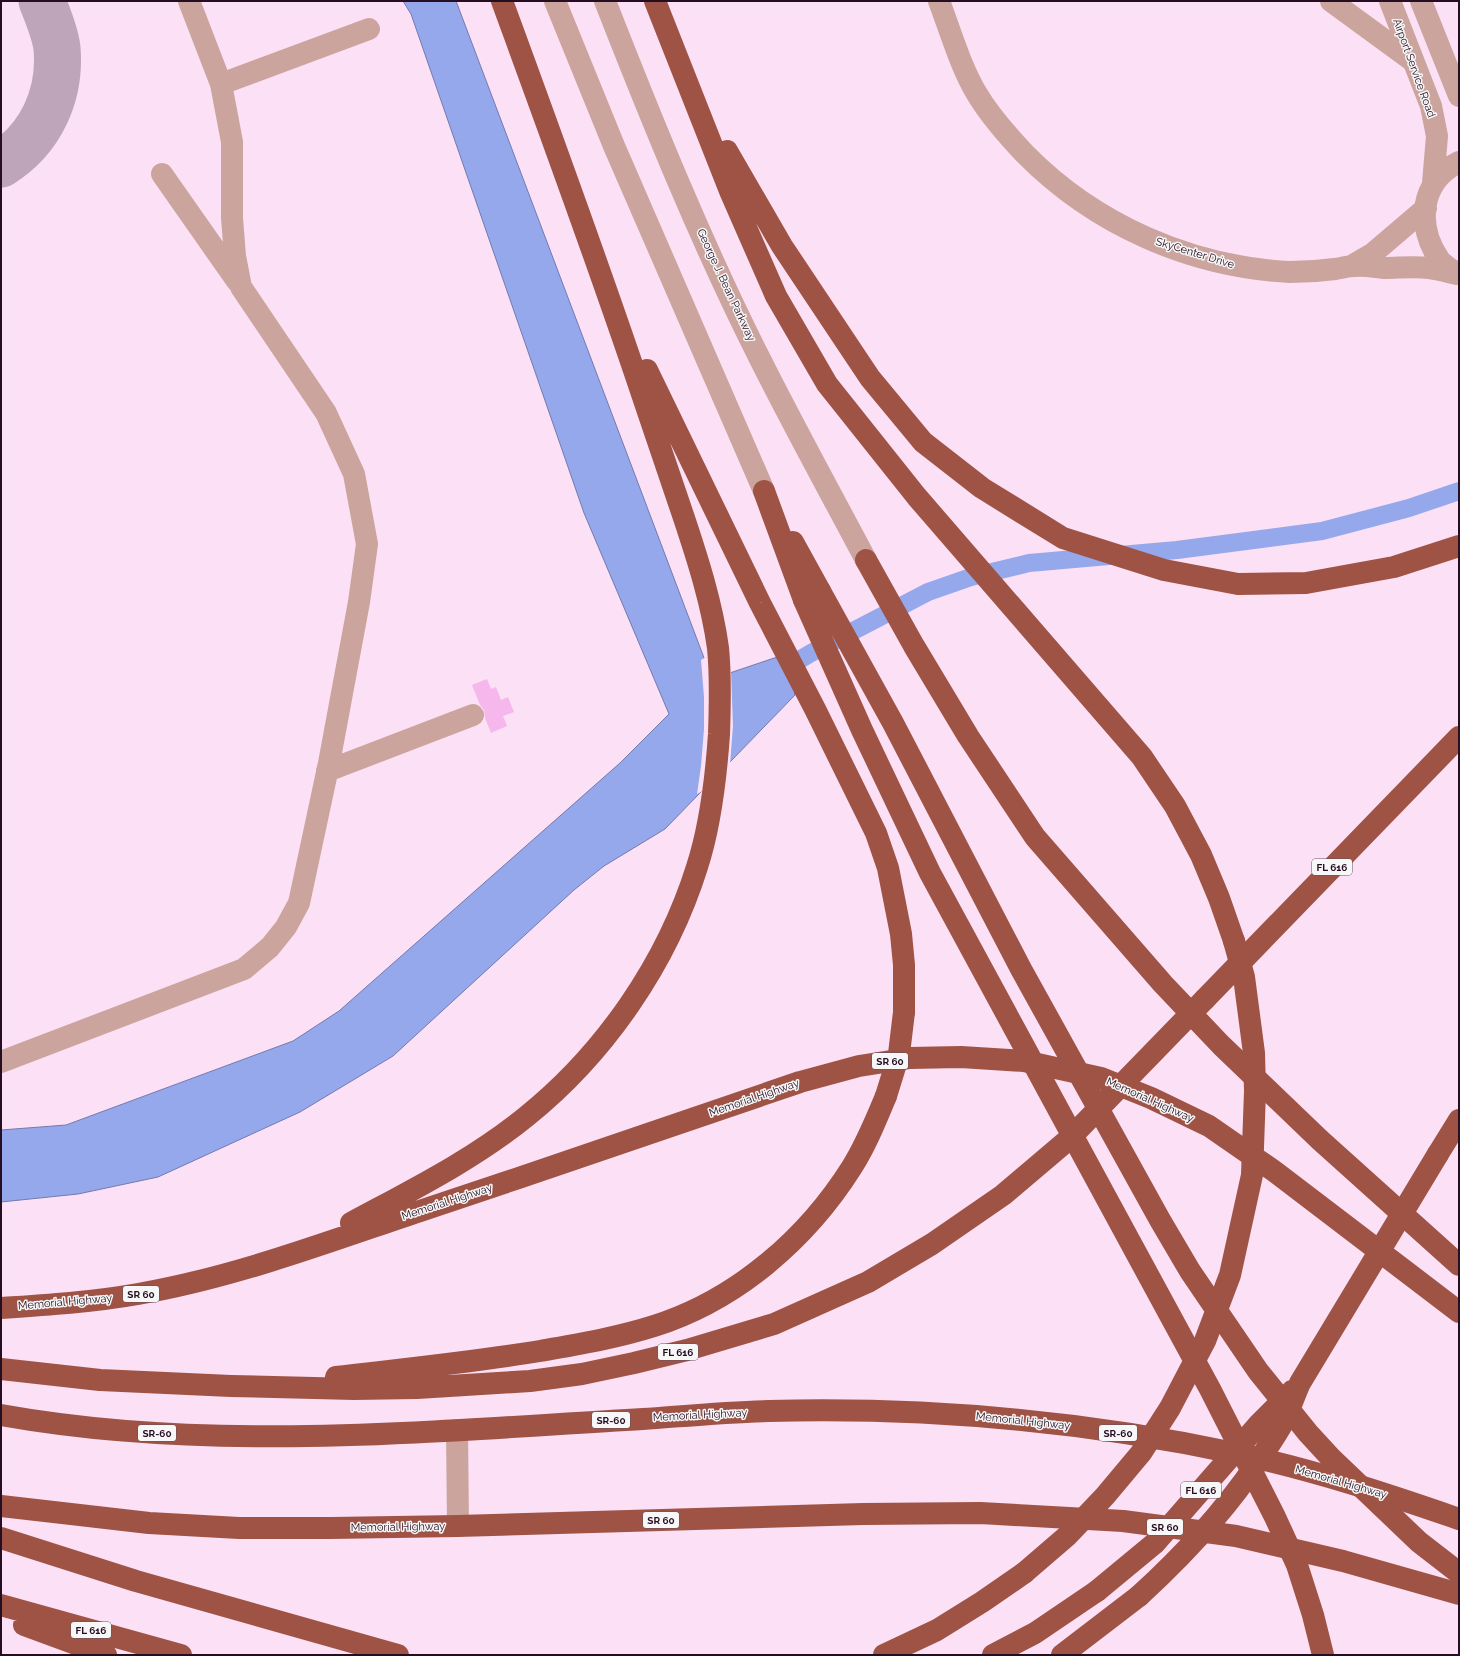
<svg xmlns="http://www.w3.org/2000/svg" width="1460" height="1656" viewBox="0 0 1460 1656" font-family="Raleway,sans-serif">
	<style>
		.water { fill: #95a8eb; stroke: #737aaf }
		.pier { fill: #fbe0f6 }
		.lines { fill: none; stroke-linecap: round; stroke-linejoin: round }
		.canal { stroke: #95a8eb; stroke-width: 18 }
		.taxiway { stroke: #bfa5ba; stroke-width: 47 }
		.building { fill: #f6b7ed }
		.minor { stroke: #cba59d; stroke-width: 22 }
		.highway { stroke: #9f5345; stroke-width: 22 }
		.highway-bridge { stroke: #9f5345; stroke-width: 22 }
		.labels { text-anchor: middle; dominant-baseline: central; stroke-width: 3; stroke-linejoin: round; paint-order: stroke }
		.shield { fill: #f7f7f7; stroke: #645362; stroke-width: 1 }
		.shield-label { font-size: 10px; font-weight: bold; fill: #250d22 }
		.street-label { font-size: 11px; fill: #250d22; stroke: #f7f7f7 }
	</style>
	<rect width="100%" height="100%" fill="#fbe0f6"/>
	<path class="water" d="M403 1H456L712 679 789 653 795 695 665 829 604 866 574 890 393 1056 300 1112 158 1177 78 1194 1 1202V1130L66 1125 293 1041 339 1011 620 763 669 714 584 513 411 14Z"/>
	<path class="pier" d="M706 657 714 677 731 671 733 726 730 765 708 788 697 794 701 766 704 729V697L701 660Z"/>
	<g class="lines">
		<path class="canal" d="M781 671 811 653 928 592 971 577 1029 563 1177 550 1322 531 1409 508 1459 491"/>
		<path class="taxiway" d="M1 164C41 139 61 95 57 48 55 32 48 16 42 1"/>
	</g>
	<path class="building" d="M487 679 491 689 496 687 501 700 508 697 514 712 503 716 507 726 491 733 485 718 484 710 480 705 472 685Z"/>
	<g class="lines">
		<path class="minor" d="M555 1 614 146 764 491
			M605 1C652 121 701 242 759 357 793 425 830 492 866 560
			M939 1C950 30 961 68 977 94 990 116 1007 135 1025 154 1095 225 1191 267 1290 272 1306 272 1320 271 1335 269 1342 268 1348 266 1355 266 1364 265 1374 267 1384 268 1399 268 1414 266 1429 268 1438 269 1448 272 1457 274
			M1331 1 1413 61
			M1390 1 1431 106 1437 136 1433 183
			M1421 1 1459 96
			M221 84 369 29
			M162 174 237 281
			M1353 265 1372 254 1426 208
			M1458 274C1452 270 1443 265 1439 259 1416 225 1420 181 1459 162
			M327 771 473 715
			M1 1062 244 969 270 947 286 927 299 903 329 763 359 602 367 544 354 474 326 413 241 287 235 256 232 218V142L221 84 189 1
			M457 1430 458 1526"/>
		<path class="highway" d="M655 1 730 191 776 296 827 384 917 497 1142 757 1175 806 1201 855 1219 898 1234 941
			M727 151 782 246 870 378 923 442 982 488 1063 538 1164 570 1238 584 1306 583 1394 567 1459 546
			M647 370 760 603 815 709 876 833 888 868 901 934 904 965V1012
			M764 491 804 600
			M793 542 820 591
			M866 560 914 646 968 736 1035 837 1163 984 1221 1045 1320 1140 1459 1265
			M1205 999 1459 737
			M1438 1154 1459 1120
			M351 1223C412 1190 473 1160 527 1116 605 1053 667 963 697 867 711 824 716 778 719 734 720 705 721 677 718 648 712 604 698 560 684 518 671 480 658 441 645 403 600 268 551 135 502 1
			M1 1308C47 1305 93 1302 138 1294 236 1277 330 1241 423 1210 549 1168 675 1125 800 1082L859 1066 910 1058 961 1057 1024 1061 1101 1078 1151 1098 1209 1126 1274 1171 1459 1312
			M1 1369 100 1380 231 1386 354 1389 417 1388 530 1381 582 1374 634 1363 687 1350 774 1324 868 1282 932 1244 1003 1195 1069 1139
			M336 1377C404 1369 473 1362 540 1351 579 1344 616 1338 654 1326 736 1300 806 1240 852 1167 866 1145 876 1120 886 1096
			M1 1415C213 1453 430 1431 643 1419 685 1416 727 1412 769 1411 926 1407 1085 1421 1239 1454 1314 1470 1387 1494 1459 1519
			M1 1506 149 1523 239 1528H331L458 1526 863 1514 980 1513 1123 1521 1236 1536 1343 1561 1459 1594
			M1 1538 136 1581 398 1655
			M1 1605 181 1655
			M24 1625 106 1655
			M884 1655 937 1630 982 1602 1024 1573
			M993 1655 1035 1633 1097 1591
			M1062 1655 1139 1596"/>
		<path class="highway-bridge" d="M820 591 893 723 1021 969 1160 1220 1190 1271 1258 1371 1308 1433 1331 1458 1419 1542 1459 1573
			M804 600 862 730 930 873 1210 1389 1275 1517 1297 1565 1313 1615 1323 1655
			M886 1096 899 1054 904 1012
			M1069 1139 1205 999
			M1024 1573 1067 1536 1105 1496 1141 1453 1170 1408 1205 1341 1230 1275 1252 1175 1255 1091 1254 1053 1244 977 1234 941
			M1097 1591 1155 1543 1259 1424 1292 1391
			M1139 1596C1184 1555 1223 1513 1257 1463 1267 1448 1278 1433 1286 1417 1291 1406 1295 1394 1300 1383L1438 1154"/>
	</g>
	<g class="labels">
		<g class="shield">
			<rect x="1312" y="859" width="40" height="16" rx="3"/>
			<rect x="872" y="1053" width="36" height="16" rx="3"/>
			<rect x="123" y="1286" width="36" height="16" rx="3"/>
			<rect x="658" y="1344" width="40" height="16" rx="3"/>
			<rect x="592" y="1412" width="38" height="16" rx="3"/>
			<rect x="138" y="1425" width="38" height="16" rx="3"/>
			<rect x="1099" y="1425" width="38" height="16" rx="3"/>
			<rect x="1181" y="1482" width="40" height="16" rx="3"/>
			<rect x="643" y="1512" width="36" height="16" rx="3"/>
			<rect x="1147" y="1519" width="36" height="16" rx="3"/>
			<rect x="71" y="1622" width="40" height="16" rx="3"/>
		</g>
		<g class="shield-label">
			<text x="1332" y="867">FL 616</text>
			<text x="890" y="1061">SR 60</text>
			<text x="141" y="1294">SR 60</text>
			<text x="678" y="1352">FL 616</text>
			<text x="611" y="1420">SR-60</text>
			<text x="157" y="1433">SR-60</text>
			<text x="1118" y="1433">SR-60</text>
			<text x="1201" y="1490">FL 616</text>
			<text x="661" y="1520">SR 60</text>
			<text x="1165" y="1527">SR 60</text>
			<text x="91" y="1630">FL 616</text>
		</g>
		<g class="street-label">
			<text transform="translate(1414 68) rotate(70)">Airport Service Road</text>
			<text transform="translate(1195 253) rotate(17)">SkyCenter Drive</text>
			<text transform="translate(726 285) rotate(65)">George J. Bean Parkway</text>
			<text transform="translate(754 1098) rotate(-19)">Memorial Highway</text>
			<text transform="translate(1150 1100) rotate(24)">Memorial Highway</text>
			<text transform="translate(447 1202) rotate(-18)">Memorial Highway</text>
			<text transform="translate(65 1302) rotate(-5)">Memorial Highway</text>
			<text transform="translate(700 1415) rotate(-3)">Memorial Highway</text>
			<text transform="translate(1023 1421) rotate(6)">Memorial Highway</text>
			<text transform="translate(1341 1482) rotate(16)">Memorial Highway</text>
			<text transform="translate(398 1527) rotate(-1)">Memorial Highway</text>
		</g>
	</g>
	<rect width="1460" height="1656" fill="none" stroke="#250d22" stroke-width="4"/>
</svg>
